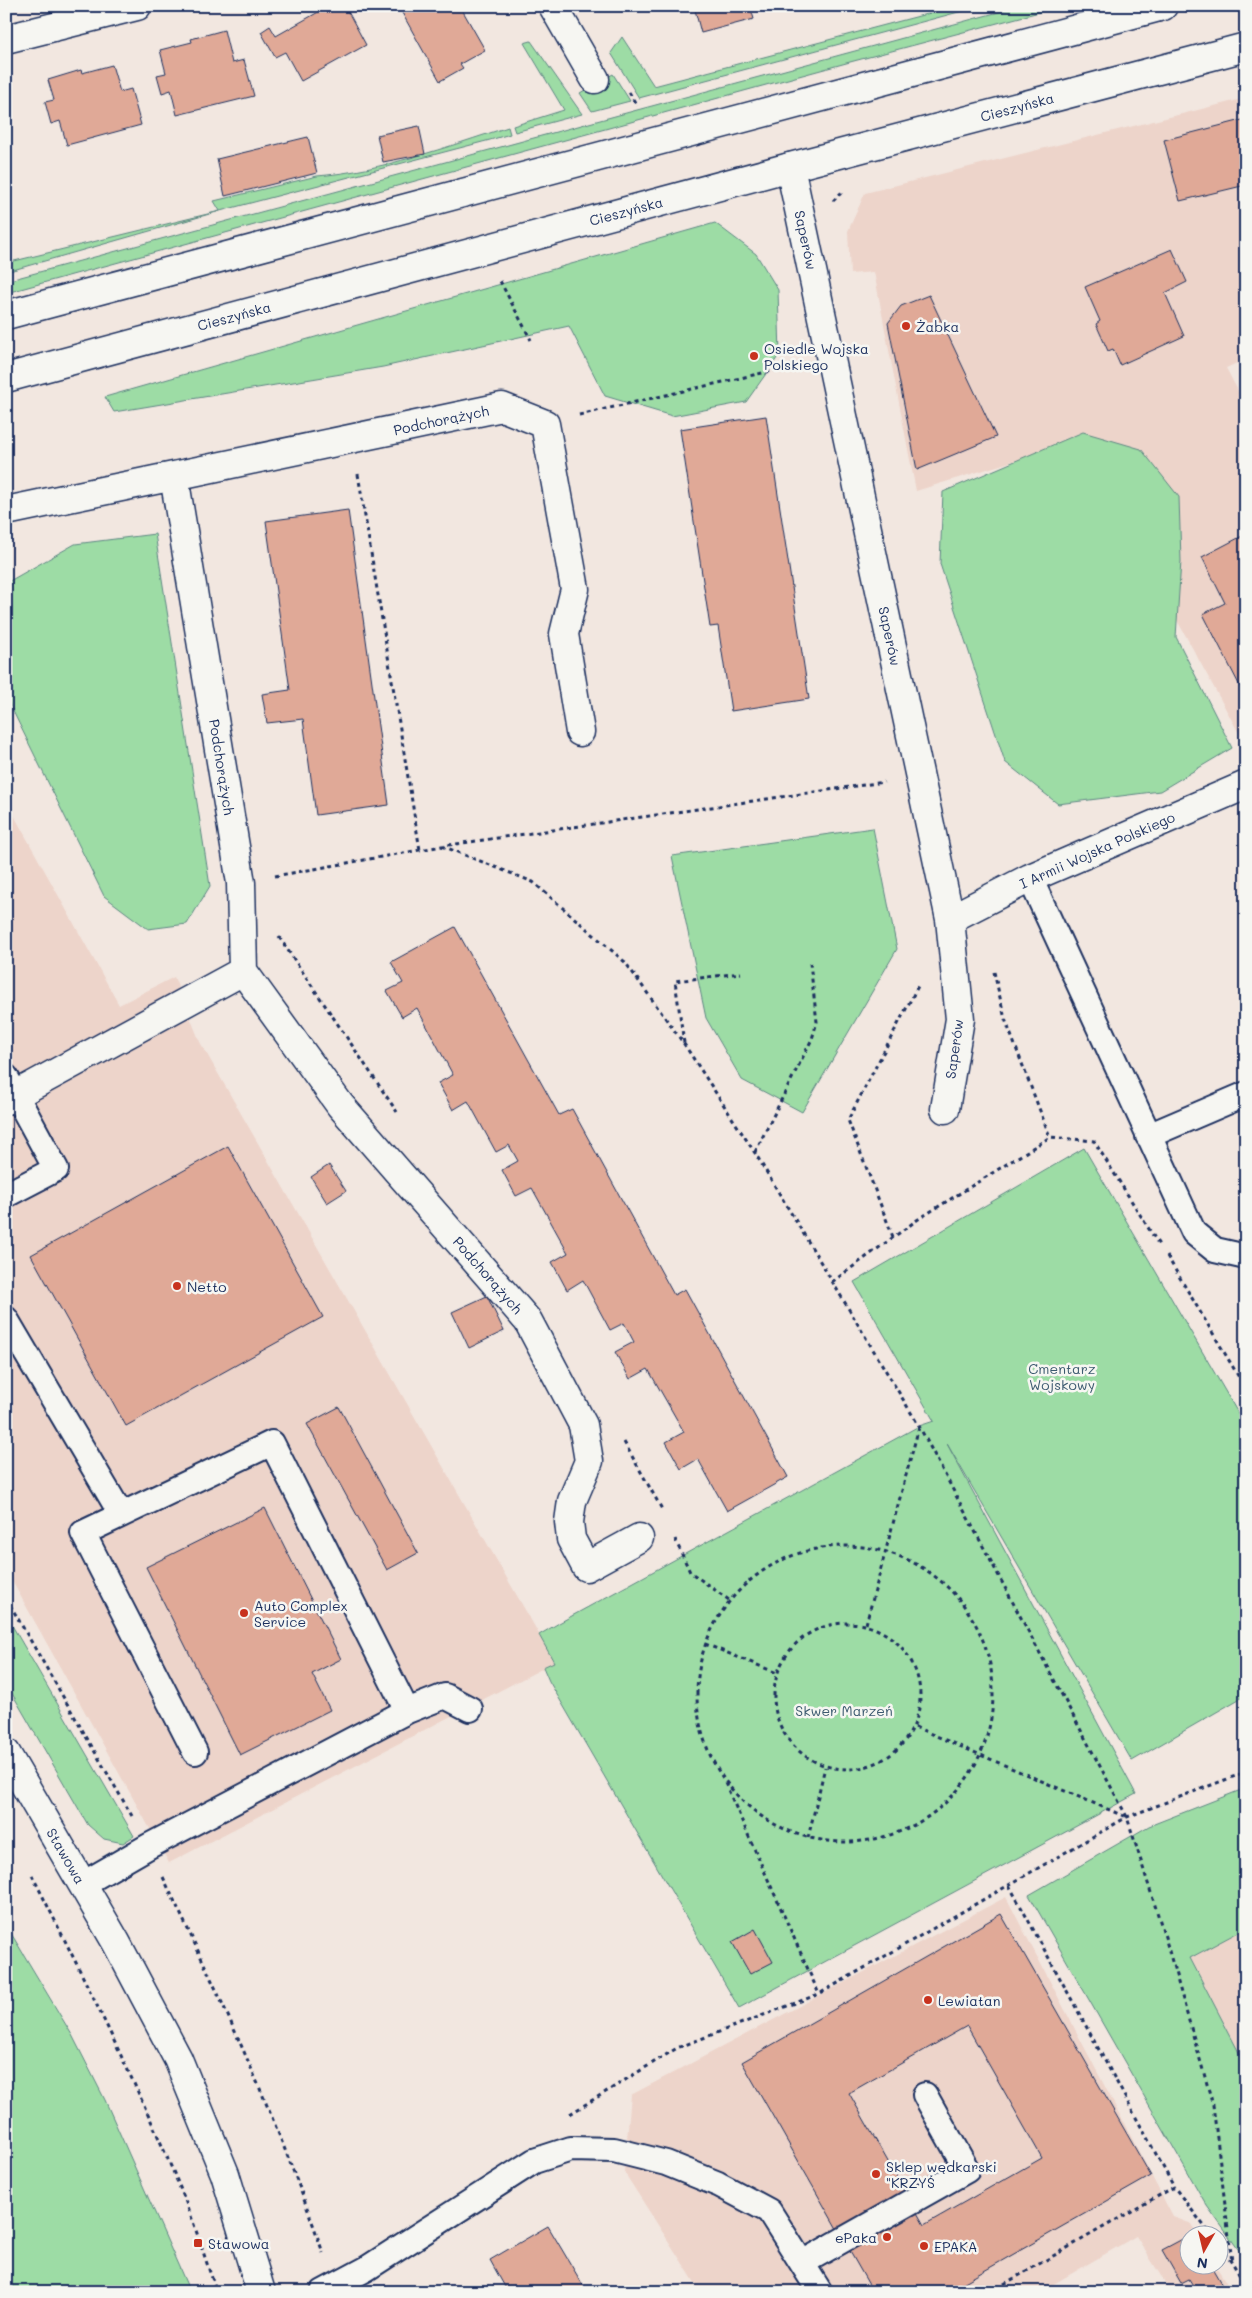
<svg xmlns="http://www.w3.org/2000/svg" width="1252" height="2298" viewBox="0 0 1252 2298" font-family="Mali,sans-serif">
	<style>
		.built { fill: #edd4ca }
		.green { fill: #9ddca5; stroke: #5c8682 }
		.building { fill: #e0a997; stroke: #1b2f5e; fill-rule: evenodd }
		.lines { fill: none; stroke-linecap: round; stroke-linejoin: round }
		.lane-casing { stroke: #1b2f5e; stroke-width: 28 }
		.street-casing { stroke: #1b2f5e; stroke-width: 31 }
		.secondary-casing { stroke: #1b2f5e; stroke-width: 31 }
		.path { stroke: #1b2f5e; stroke-width: 3; stroke-dasharray: 4 4; stroke-linecap: butt }
		.lane { stroke: #f6f6f2; stroke-width: 24 }
		.street { stroke: #f6f6f2; stroke-width: 28 }
		.secondary { stroke: #f6f6f2; stroke-width: 28 }
		.poi-dot { fill: #c8321e; stroke: #f6f6f2; stroke-width: 2 }
		.labels { text-anchor: middle; dominant-baseline: central; stroke-width: 5; stroke-linejoin: round; paint-order: stroke }
		.street-label { font-size: 14px; fill: #1b2f5e; stroke: #f6f6f2 }
		.poi-label { font-size: 14px; fill: #1b2f5e; stroke: #f6f6f2; text-anchor: start }
		.park-label { font-size: 14px; fill: #3c5a70; stroke: #f6f6f2 }
	</style>
	<rect width="100%" height="100%" fill="#f2e7e0"/>
	<filter id="ink" filterUnits="userSpaceOnUse"><feTurbulence type="fractalNoise" baseFrequency=".02" numOctaves="2"/><feDisplacementMap in="SourceGraphic" scale="10" xChannelSelector="R" yChannelSelector="G"/><feConvolveMatrix kernelMatrix="1 2 1 2 8 2 1 2 1" color-interpolation-filters="sRGB"/></filter>
	<g filter="url(#ink)">
		<path class="built" d="M1246 98V359L1226 368 1246 406V746L1079 441 916 491 874 272 850 274 848 231 865 193Z
			M6 801 119 1005 174 977 200 1042 555 1662 169 1863 6 1570Z
			M1006 1897 1173 2217 1192 2224 1198 2235 1190 2236V2266H1216L1232 2292H1171L1136 2236 1040 2292H701L624 2172 631 2095Z
			M1246 1928V2066L1190 1958Z"/>
		<path class="green" d="M957 6H981L639 98 611 53 622 37 654 86Z
			M1021 6H1062L850 62 6 293V281Z
			M531 41 582 114 515 132 513 126 564 110 524 43Z
			M613 74 630 101 592 111 580 93Z
			M508 127 510 134 490 140 220 211 6 272V263L220 211 214 201 317 176C381 171 447 147 508 127Z
			M715 223 756 254 778 290 780 354 746 402 672 416 605 396 569 326 383 367 114 412 105 397Z
			M1083 432 1141 449 1179 497 1181 561 1176 637 1232 748 1160 791 1058 804 1005 762 940 564 943 492Z
			M155 534 210 886 187 924 148 929 104 896 6 697V583L75 544Z
			M873 828 897 949 802 1112 742 1080 706 1018 672 856Z
			M1084 1148 1246 1427V1695L1132 1761 946 1442 1136 1794 739 2008 549 1681 543 1667 554 1662 539 1635 559 1623 919 1426 934 1421 854 1282Z
			M6 1615 134 1836 123 1843 104 1839 88 1825 6 1683Z
			M1246 1788V1928L1190 1958 1246 2066V2260L1207 2206 1029 1895 1149 1826Z
			M6 1925 72 2035 105 2100 190 2292H6Z"/>
		<path class="building" d="M329 6H345L366 45 301 81 285 52 275 57 261 32 270 26 276 36Z
			M410 6H460L485 50 460 64 463 68 440 81 401 11Z
			M694 6H750L754 19 701 33Z
			M224 30 232 63 244 60 254 96 177 115 171 90 162 93 157 75 166 73 160 50 192 42 191 39Z
			M112 65 120 92 131 89 141 125 67 145 60 121 51 124 45 102 54 100 48 80 81 70 82 73Z
			M1246 119V185L1180 201 1164 140Z
			M419 126 425 154 383 162 377 135Z
			M308 137 317 173 225 196 217 159Z
			M1172 249 1187 282 1165 293 1184 336 1120 365 1113 349 1108 351 1096 324 1100 321 1085 287Z
			M929 295 996 437 917 470 888 323 901 306Z
			M766 416 809 699 731 711 718 626 710 627 680 429Z
			M348 510 389 805 316 815 303 719 267 723 262 694 290 690 266 521Z
			M1246 534V698L1203 614 1225 603 1202 557Z
			M455 927 559 1115 572 1109 674 1295 685 1289 788 1477 727 1511 698 1459 681 1469 666 1442 684 1432 648 1369 630 1379 615 1352 634 1342 624 1323 610 1330 583 1280 567 1290 552 1262 568 1253 532 1188 516 1196 502 1170 518 1161 509 1145 496 1152 468 1101 453 1110 438 1083 453 1075 417 1008 402 1017 387 991 403 983 391 962Z
			M228 1146 323 1317 126 1426 31 1255Z
			M329 1165 346 1191 327 1203 311 1177Z
			M487 1296 504 1331 469 1348 452 1312Z
			M339 1407 418 1553 387 1570 307 1424Z
			M265 1508 341 1659 312 1674 330 1710 240 1755 146 1567Z
			M1001 1914 1151 2176 947 2292H873L742 2062ZM967 2026 1042 2158 924 2225 849 2093Z
			M755 1929 773 1962 750 1974 732 1942Z
			M548 2226 587 2292H497L505 2287 490 2260Z
			M1192 2234 1193 2236H1190V2266H1198L1201 2270 1211 2266 1226 2292H1197L1189 2279 1181 2283 1162 2250Z"/>
		<g class="lines">
			<defs>
				<path id="lane" d="M1030 878 1194 1233 1215 1250 1246 1257
					M6 1077 56 1169 6 1195
					M1148 1136 1246 1094
					M6 1319 121 1514
					M195 1752 83 1533 272 1443 407 1711
					M83 1884 149 1846 407 1711 445 1696 470 1709
					M802 2263 967 2170 925 2095
					M323 2292 366 2269 534 2161 571 2149 614 2150 666 2163 718 2184 769 2211 820 2292"/>
				<path id="street" d="M553 6 595 79
					M6 39 137 6
					M790 167 950 919 960 1019 945 1109
					M6 511 174 476
					M580 732 564 634 575 589 545 424 502 407 174 476 241 883 243 971 340 1105 528 1321 583 1425 589 1461 572 1501 569 1522 571 1539 586 1567 639 1538
					M950 919 1030 878 1246 785
					M6 1100 243 971"/>
				<path id="secondary" d="M6 315 1163 6
					M6 378 790 167 1246 47
					M6 1753 116 1942 178 2059 225 2174 261 2292"/>
			</defs>
			<use href="#lane" class="lane-casing"/>
			<use href="#street" class="street-casing"/>
			<use href="#secondary" class="secondary-casing"/>
			<path class="path" d="M629 92 637 106
				M833 201 843 191
				M500 281 531 340
				M579 415 797 365
				M358 474 420 850
				M442 846 533 882 625 962 684 1044 755 1153 919 1426 1127 1817 1165 1937 1213 2105 1232 2262
				M275 876 442 846 884 782
				M279 937 397 1112
				M994 972 1005 1019 1050 1137
				M684 1043 675 981 741 973
				M755 1152 812 1039 817 1022 810 963
				M893 1237 848 1120 919 984
				M1167 1256 1246 1389
				M832 1282 917 1220 1050 1137 1094 1141 1159 1245
				M624 1442 663 1511
				M675 1539 690 1572 729 1600
				M697 1694a148 148 0 1 1 296 0a148 148 0 1 1-296 0Z
				M6 1598 132 1816
				M774 1696a73 73 0 1 1 146 0a73 73 0 1 1-146 0Z
				M866 1624 919 1427
				M705 1644 777 1673
				M915 1727 1126 1817
				M725 1783 819 1994
				M808 1838 825 1767
				M32 1875C85 1980 138 2086 183 2195 196 2227 205 2260 217 2292
				M163 1877C222 2000 279 2123 323 2253
				M1009 1885 1174 2187
				M570 2114 677 2048 819 1994 1127 1817 1246 1772
				M1220 2245 1232 2262 1246 2286
				M990 2292 1174 2187 1212 2236"/>
			<use href="#lane" class="lane"/>
			<use href="#street" class="street"/>
			<use href="#secondary" class="secondary"/>
		</g>
	</g>
	<g class="poi-dot">
		<circle cx="906" cy="326" r="5"/>
		<circle cx="754" cy="356" r="5"/>
		<circle cx="177" cy="1286" r="5"/>
		<circle cx="244" cy="1613" r="5"/>
		<circle cx="928" cy="2000" r="5"/>
		<circle cx="876" cy="2174" r="5"/>
		<circle cx="887" cy="2237" r="5"/>
		<rect x="193" y="2238" width="10" height="10" rx="2.5"/>
		<circle cx="924" cy="2246" r="5"/>
	</g>
	<g class="labels">
		<g class="street-label">
			<text transform="translate(1017 107) rotate(-15)">Cieszyńska</text>
			<text transform="translate(626 211) rotate(-15)">Cieszyńska</text>
			<text transform="translate(806 240) rotate(78)">Saperów</text>
			<text transform="translate(234 316) rotate(-15)">Cieszyńska</text>
			<text transform="translate(441 420) rotate(-12)">Podchorążych</text>
			<text transform="translate(890 636) rotate(78)">Saperów</text>
			<text transform="translate(222 767) rotate(81)">Podchorążych</text>
			<text transform="translate(1097 850) rotate(-24)">I Armii Wojska Polskiego</text>
			<text transform="translate(954 1049) rotate(-82)">Saperów</text>
			<text transform="translate(488 1275) rotate(49)">Podchorążych</text>
			<text transform="translate(66 1856) rotate(60)">Stawowa</text>
		</g>
		<g class="poi-label">
			<text x="916" y="326">Żabka</text>
			<text x="764" y="348">Osiedle Wojska<tspan x="764" dy="16">Polskiego</tspan></text>
			<text x="187" y="1286">Netto</text>
			<text x="254" y="1605">Auto Complex<tspan x="254" dy="16">Service</tspan></text>
			<text x="938" y="2000">Lewiatan</text>
			<text x="886" y="2166">Sklep wędkarski<tspan x="886" dy="16">"KRZYŚ</tspan></text>
			<text x="877" y="2237" text-anchor="end">ePaka</text>
			<text x="208" y="2243">Stawowa</text>
			<text x="934" y="2246">EPAKA</text>
		</g>
		<g class="park-label">
			<text x="1062" y="1368">Cmentarz<tspan x="1062" dy="16">Wojskowy</tspan></text>
			<text x="844" y="1710">Skwer Marzeń</text>
		</g>
	</g>
	<rect width="1252" height="2298" fill="none" stroke="#f6f6f2" stroke-width="25"/>
	<rect x="12" y="12" width="1227" height="2273" fill="none" stroke="#1b2f5e" stroke-width="2" filter="url(#ink)"/>
	<g transform="translate(1204 2250) rotate(188)"><circle r="24" fill="#f6f6f2" stroke="#9ea6b7"/>
	<path d="M0-4L9 19L0 12L-9 19Z" fill="#c8321e"/>
	<text y="-8" font-size="14" font-weight="bold" text-anchor="middle" fill="#1b2f5e">N</text>
	</g>
</svg>
